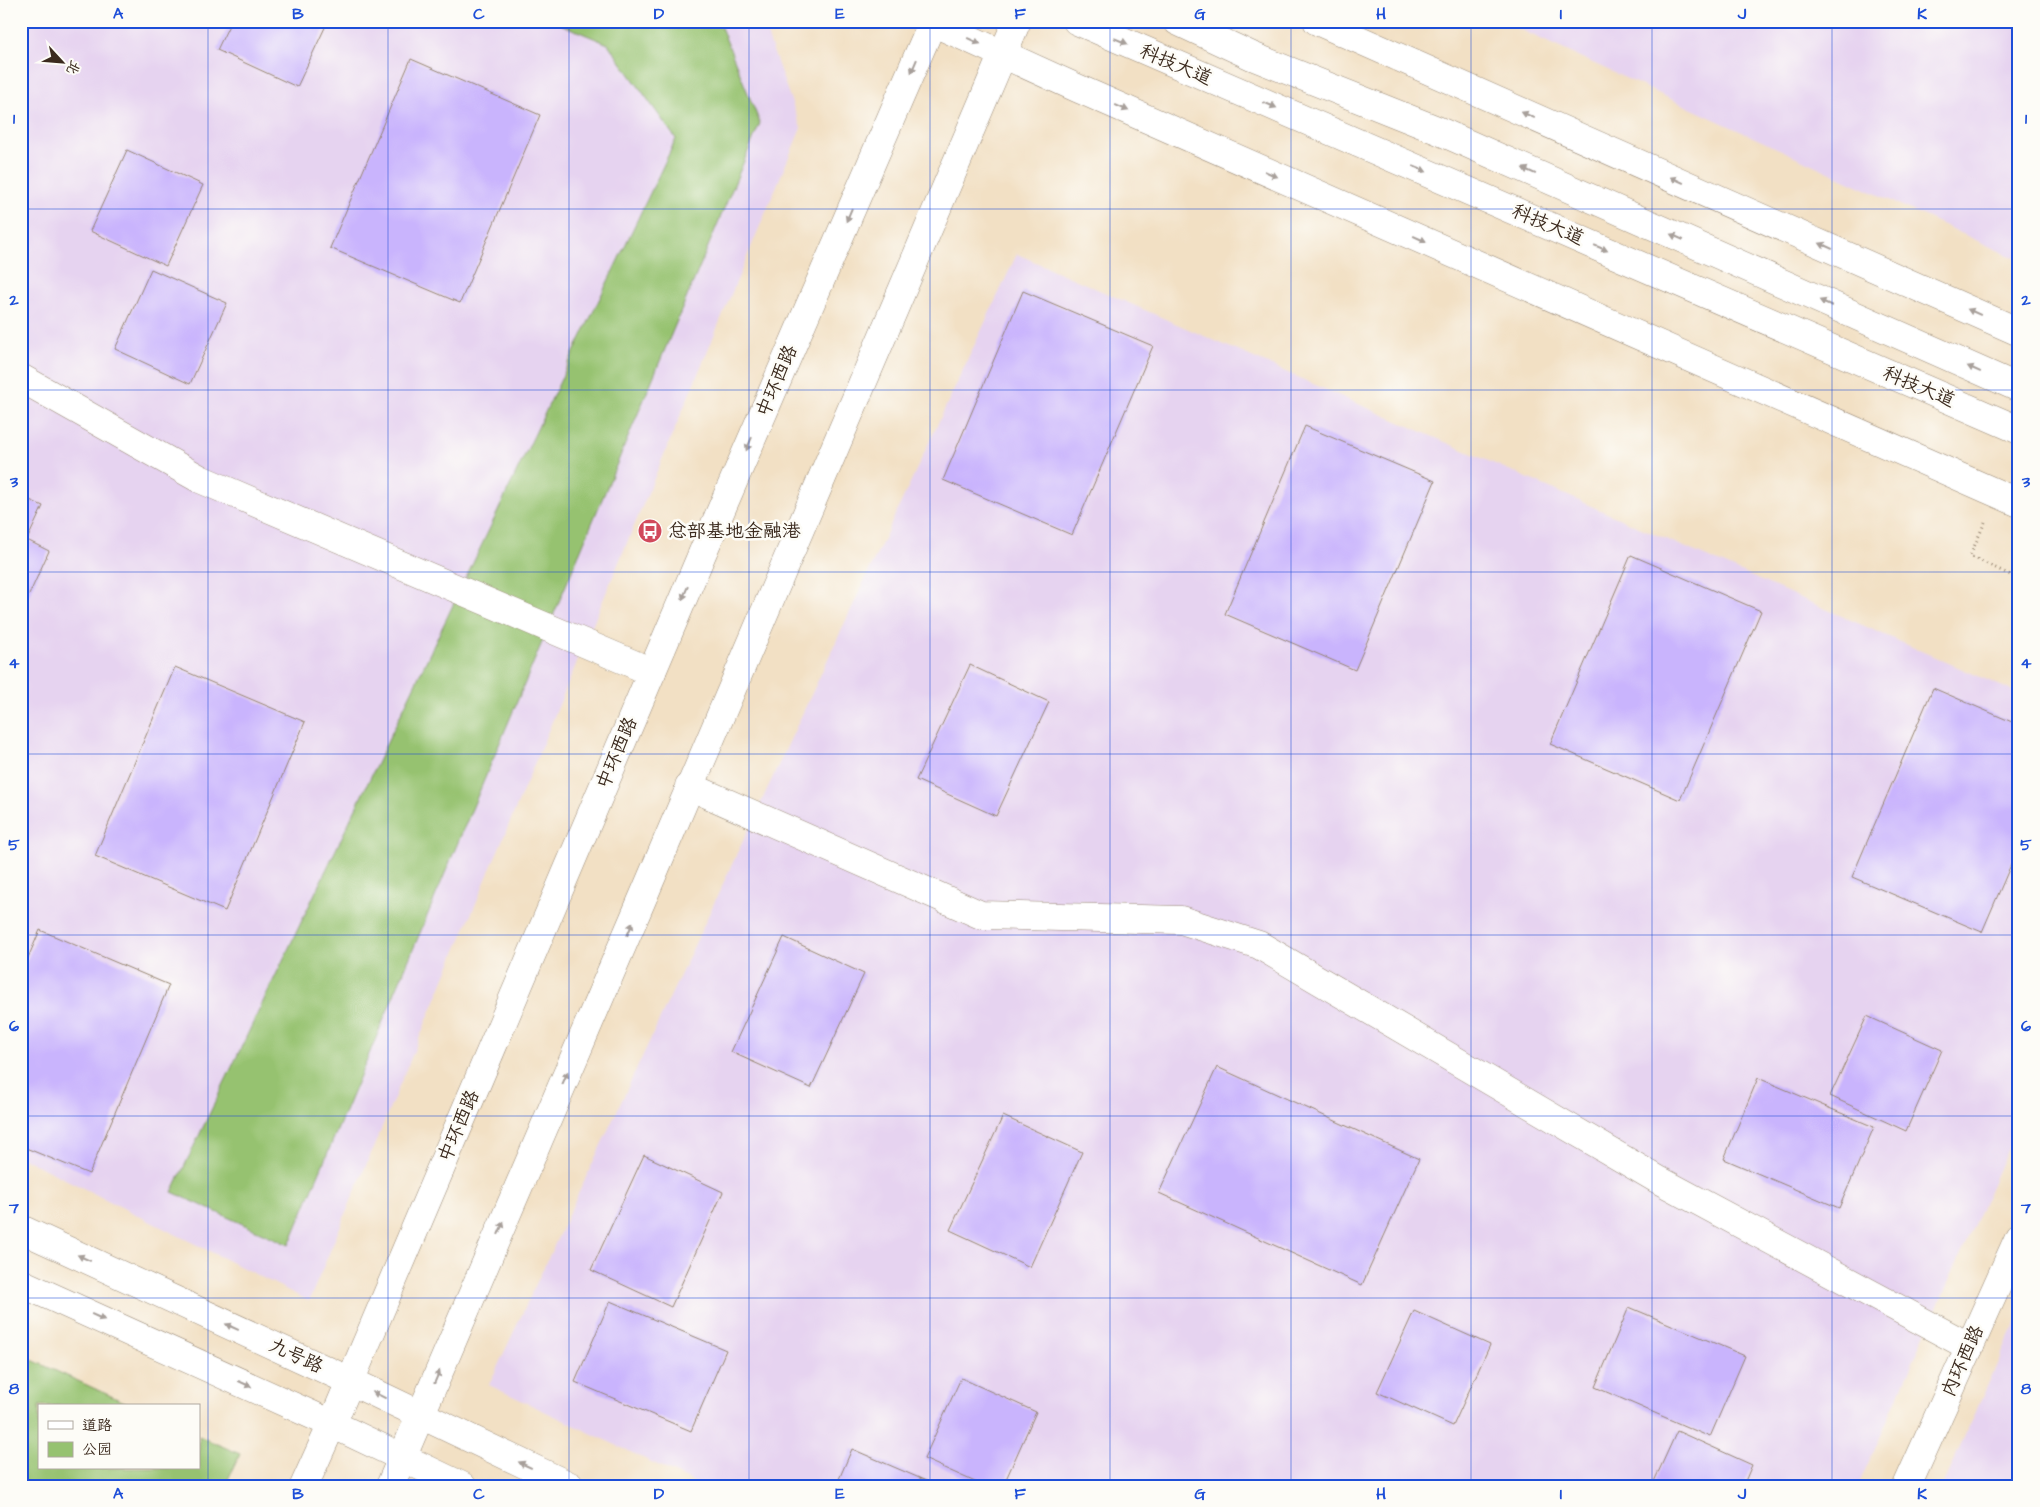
<svg xmlns="http://www.w3.org/2000/svg" width="2040" height="1507" viewBox="0 0 2040 1507" font-family="'Architects Daughter','LXGW WenKai TC',sans-serif">
	<style>
		.built { fill: #e6d3f0 }
		.green { fill: #96c270; stroke: #687647 }
		.building { fill: #c9b4fd }
		.lines { fill: none; stroke-linecap: round; stroke-linejoin: round }
		.street-casing { stroke: #968571; stroke-width: 29 }
		.secondary-casing { stroke: #968571; stroke-width: 29 }
		.path { stroke: #968571; stroke-width: 3; stroke-dasharray: 1 4; stroke-linecap: butt }
		.street { stroke: #fff; stroke-width: 28 }
		.secondary { stroke: #fff; stroke-width: 28 }
		.oneway { fill: #a79f9a }
		.grid { fill: none; stroke: #1d4ed8; stroke-width: 1; stroke-opacity: 0.55 }
		.labels { text-anchor: middle; dominant-baseline: central; stroke-width: 5; stroke-linejoin: round; paint-order: stroke }
		.street-label { font-size: 19px; fill: #3b2a1e; stroke: #fdfcf7 }
		.poi-label { font-size: 19px; fill: #3b2a1e; stroke: #fdfcf7; text-anchor: start }
		.neatline { fill: none; stroke: #1d4ed8; stroke-width: 2 }
		.grid-label { font-size: 16px; text-anchor: middle; font-weight: bold; fill: #1d4ed8 }
	</style>
	<rect width="100%" height="100%" fill="#fdfcf7"/>
	<filter id="ink" filterUnits="userSpaceOnUse"><feTurbulence type="fractalNoise" baseFrequency=".02" numOctaves="2"/><feDisplacementMap in="SourceGraphic" scale="10" xChannelSelector="R" yChannelSelector="G"/><feConvolveMatrix kernelMatrix="1 2 1 2 8 2 1 2 1" color-interpolation-filters="sRGB"/></filter>
	<filter id="wash" filterUnits="userSpaceOnUse"><feTurbulence type="fractalNoise" baseFrequency=".0096" numOctaves="4" result="noise"/><feDisplacementMap in="SourceGraphic" scale="20" xChannelSelector="R" yChannelSelector="G"/><feGaussianBlur stdDeviation="1.12" result="paint"/><feColorMatrix in="noise" values="0 0 0 0 0 0 0 0 0 0 0 0 0 0 0 0 0 1.4 0 .05"/><feComposite in="paint" operator="in"/></filter>
	<g filter="url(#wash)">
		<rect width="100%" height="100%" fill="#f2e0c4"/>
		<path class="built" d="M21 21H762L801 128 309 1301 21 1157Z
			M1502 21H2019V260Z
			M1017 254 2019 694V1123L1858 1486H702L489 1385Z
			M2019 1316V1486H1942Z"/>
		<path class="green" d="M553 21H708L721 27 760 123 289 1245 172 1192 676 139 608 44Z
			M21 1355 133 1406H39V1468H199V1436L240 1454 225 1486H21Z"/>
		<g id="blocks">
			<path class="building" d="M231 21H328L297 87 217 50Z
				M411 59 540 115 460 303 330 248Z
				M127 150 203 185 166 266 90 231Z
				M151 269 227 303 190 384 115 349Z
				M1023 291 1153 346 1072 535 943 480Z
				M1305 426 1435 481 1355 670 1225 614Z
				M21 490 23 497 43 506 27 540 49 551 29 595 21 591Z
				M1631 555 1761 611 1680 800 1550 744Z
				M970 665 1049 702 996 816 916 780Z
				M175 667 305 722 225 911 95 856Z
				M1933 688 2019 725V846L1982 932 1852 877Z
				M40 930 169 985 89 1174 21 1146V974Z
				M784 937 864 974 811 1088 731 1052Z
				M1867 1016 1942 1050 1906 1131 1830 1096Z
				M1217 1067 1419 1159 1362 1285 1159 1193Z
				M1758 1078 1874 1127 1839 1208 1724 1159Z
				M1003 1116 1082 1152 1030 1267 950 1230Z
				M644 1155 723 1192 671 1307 591 1270Z
				M610 1301 726 1350 691 1431 575 1382Z
				M1629 1307 1745 1356 1710 1437 1595 1387Z
				M1414 1311 1490 1345 1453 1426 1377 1392Z
				M961 1378 1036 1412 1003 1486H984L924 1459Z
				M1677 1431 1752 1465 1743 1486H1652Z
				M852 1449 938 1486H836Z"/>
		</g>
	</g>
	<g filter="url(#ink)">
		<use href="#blocks" fill-opacity="0" stroke="#968571" stroke-width="1"/>
		<g class="lines">
			<defs>
				<path id="street" d="M930 21 1077 88 2019 503
					M1317 21 2019 332
					M21 378 200 479 652 672
					M689 786 981 915 1181 920 1259 945 1657 1179 1970 1347"/>
				<path id="secondary" d="M1077 21 2019 430
					M1177 21 1252 56 1437 130 2019 388
					M21 1229 350 1381 570 1486
					M21 1283 332 1424 462 1486
					M304 1486 332 1424 702 554 933 21
					M390 1486 647 888 1017 21
					M1907 1486 2019 1237"/>
			</defs>
			<use href="#street" class="street-casing"/>
			<use href="#secondary" class="secondary-casing"/>
			<path class="path" d="M1985 522 1970 556 2019 579"/>
			<use href="#street" class="street"/>
			<use href="#secondary" class="secondary"/>
		</g>
		<defs><path id="oneway-solid" d="M-6-.8H1V-3.2L6.5 0L1 3.2V.8H-6Z" transform="scale(1.25)"/></defs>
		<g class="oneway">
			<use href="#oneway-solid" transform="translate(974 41) rotate(24)"/>
			<use href="#oneway-solid" transform="translate(1121 41) rotate(23)"/>
			<use href="#oneway-solid" transform="translate(914 66) rotate(113)"/>
			<use href="#oneway-solid" transform="translate(1270 105) rotate(23)"/>
			<use href="#oneway-solid" transform="translate(1122 108) rotate(24)"/>
			<use href="#oneway-solid" transform="translate(1528 115) rotate(-156)"/>
			<use href="#oneway-solid" transform="translate(1420 169) rotate(23)"/>
			<use href="#oneway-solid" transform="translate(1529 171) rotate(-156)"/>
			<use href="#oneway-solid" transform="translate(1271 174) rotate(24)"/>
			<use href="#oneway-solid" transform="translate(1677 180) rotate(-156)"/>
			<use href="#oneway-solid" transform="translate(849 215) rotate(113)"/>
			<use href="#oneway-solid" transform="translate(1677 237) rotate(-156)"/>
			<use href="#oneway-solid" transform="translate(1420 239) rotate(24)"/>
			<use href="#oneway-solid" transform="translate(1826 246) rotate(-156)"/>
			<use href="#oneway-solid" transform="translate(1601 248) rotate(23)"/>
			<use href="#oneway-solid" transform="translate(1826 303) rotate(-156)"/>
			<use href="#oneway-solid" transform="translate(1974 312) rotate(-156)"/>
			<use href="#oneway-solid" transform="translate(1974 369) rotate(-156)"/>
			<use href="#oneway-solid" transform="translate(749 444) rotate(113)"/>
			<use href="#oneway-solid" transform="translate(685 593) rotate(113)"/>
			<use href="#oneway-solid" transform="translate(630 929) rotate(-67)"/>
			<use href="#oneway-solid" transform="translate(565 1078) rotate(-67)"/>
			<use href="#oneway-solid" transform="translate(501 1228) rotate(-67)"/>
			<use href="#oneway-solid" transform="translate(84 1258) rotate(-155)"/>
			<use href="#oneway-solid" transform="translate(98 1317) rotate(24)"/>
			<use href="#oneway-solid" transform="translate(232 1327) rotate(-155)"/>
			<use href="#oneway-solid" transform="translate(437 1377) rotate(-67)"/>
			<use href="#oneway-solid" transform="translate(245 1384) rotate(24)"/>
			<use href="#oneway-solid" transform="translate(379 1395) rotate(-154)"/>
			<use href="#oneway-solid" transform="translate(525 1465) rotate(-155)"/>
		</g>
	</g>
	<path class="grid" d="M208 21V1486M388 21V1486M569 21V1486M749 21V1486M930 21V1486M1110 21V1486M1291 21V1486M1471 21V1486M1652 21V1486M1832 21V1486M21 209H2019M21 390H2019M21 572H2019M21 754H2019M21 935H2019M21 1116H2019M21 1298H2019"/>
	<defs>
		<symbol id="bus-disc" viewBox="-11 -11 22 22"><circle r="9.5" fill="#d1495b" stroke="#fdfcf7"/><path d="M-5-6H5V4H4V6H2V4H-2V6H-4V4H-5ZM-3.5-4V0h7V-4ZM-3.5 1.2v1.5H-2V1.2ZM2 1.2v1.5H3.5V1.2Z" fill="#fff"/></symbol>
	</defs>
	<g fill-rule="evenodd">
		<use href="#bus-disc" x="636" y="517" width="28" height="28"/>
	</g>
	<g class="labels">
		<g class="street-label">
			<text transform="translate(1176 65) rotate(23)">科技大道</text>
			<text transform="translate(1548 225) rotate(23)">科技大道</text>
			<text transform="translate(777 381) rotate(-67)">中环西路</text>
			<text transform="translate(1919 387) rotate(23)">科技大道</text>
			<text transform="translate(617 753) rotate(-67)">中环西路</text>
			<text transform="translate(459 1126) rotate(-67)">中环西路</text>
			<text transform="translate(296 1356) rotate(25)">九号路</text>
			<text transform="translate(1963 1361) rotate(-66)">内环西路</text>
		</g>
		<g class="poi-label">
			<text x="668" y="531">总部基地金融港</text>
		</g>
	</g>
	<rect width="2040" height="1507" fill="none" stroke="#fdfcf7" stroke-width="55"/>
	<rect x="38" y="1404" width="162" height="65" fill="#fdfcf7" stroke="#afa8a0"/>
	<rect x="48" y="1421" width="25" height="8" fill="#ffffff" stroke="#afa8a0"/>
	<text x="82" y="1430" font-size="15" fill="#3b2a1e">道路</text>
	<rect x="48" y="1442" width="25" height="15" fill="#96c270" stroke="#afa8a0"/>
	<text x="82" y="1454" font-size="15" fill="#3b2a1e">公园</text>
	<g transform="translate(62 62) rotate(116)" stroke="#fdfcf7" stroke-width="4" paint-order="stroke">
	<path d="M0-4L9 19L0 12L-9 19Z" fill="#3b2a1e"/>
	<text y="-8" font-size="14" font-weight="bold" text-anchor="middle" fill="#3b2a1e">北</text>
	</g>
	<rect x="28" y="28" width="1984" height="1452" class="neatline"/>
	<g class="grid-label">
		<text x="118" y="19">A</text>
		<text x="298" y="19">B</text>
		<text x="479" y="19">C</text>
		<text x="659" y="19">D</text>
		<text x="840" y="19">E</text>
		<text x="1020" y="19">F</text>
		<text x="1200" y="19">G</text>
		<text x="1381" y="19">H</text>
		<text x="1561" y="19">I</text>
		<text x="1742" y="19">J</text>
		<text x="1922" y="19">K</text>
		<text x="14" y="124">1</text>
		<text x="2026" y="124">1</text>
		<text x="14" y="305">2</text>
		<text x="2026" y="305">2</text>
		<text x="14" y="487">3</text>
		<text x="2026" y="487">3</text>
		<text x="14" y="668">4</text>
		<text x="2026" y="668">4</text>
		<text x="14" y="850">5</text>
		<text x="2026" y="850">5</text>
		<text x="14" y="1031">6</text>
		<text x="2026" y="1031">6</text>
		<text x="14" y="1213">7</text>
		<text x="2026" y="1213">7</text>
		<text x="14" y="1394">8</text>
		<text x="2026" y="1394">8</text>
		<text x="118" y="1499">A</text>
		<text x="298" y="1499">B</text>
		<text x="479" y="1499">C</text>
		<text x="659" y="1499">D</text>
		<text x="840" y="1499">E</text>
		<text x="1020" y="1499">F</text>
		<text x="1200" y="1499">G</text>
		<text x="1381" y="1499">H</text>
		<text x="1561" y="1499">I</text>
		<text x="1742" y="1499">J</text>
		<text x="1922" y="1499">K</text>
	</g>
</svg>
